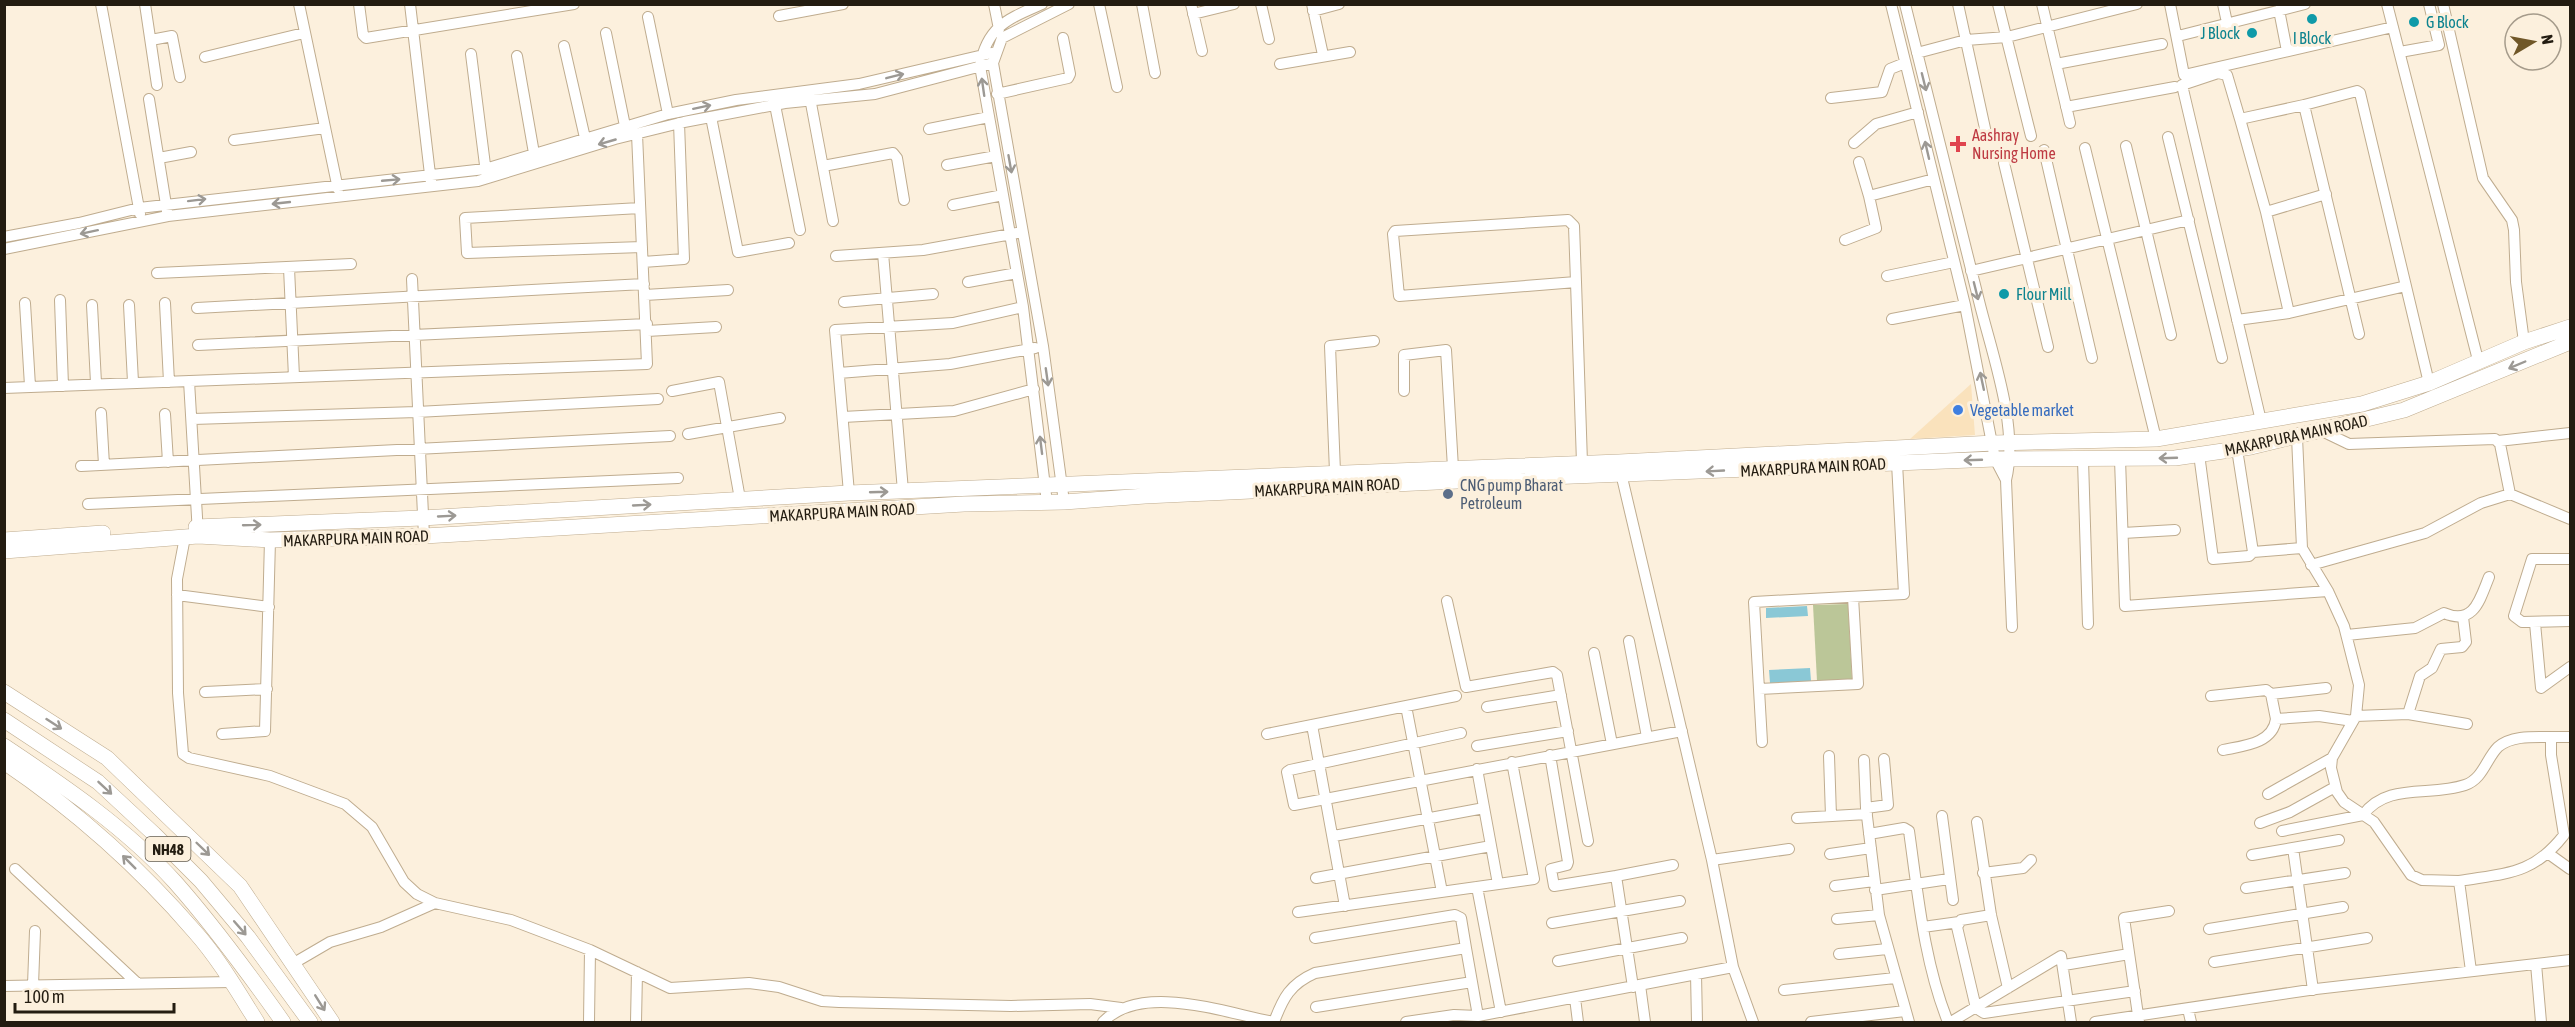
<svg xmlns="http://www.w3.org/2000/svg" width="2575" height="1027" viewBox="0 0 2575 1027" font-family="'Asap Condensed',sans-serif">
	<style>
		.built { fill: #fae2bc }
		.green { fill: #bbc698 }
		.water { fill: #8ac8d6 }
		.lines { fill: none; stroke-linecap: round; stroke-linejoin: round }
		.minor-casing { stroke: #bfac8f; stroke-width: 12 }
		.highway-casing { stroke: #bfac8f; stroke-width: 16 }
		.minor { stroke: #fff; stroke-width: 10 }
		.highway { stroke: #fff; stroke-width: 15 }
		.oneway { stroke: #9c9994 }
		.culture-dot { fill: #0f9aa8; stroke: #fcf0dd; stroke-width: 2 }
		.health-dot { fill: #e0444e; stroke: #fcf0dd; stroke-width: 2 }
		.shop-dot { fill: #3f7fe0; stroke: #fcf0dd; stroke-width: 2 }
		.service-dot { fill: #5c6f8a; stroke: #fcf0dd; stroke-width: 2 }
		.labels { text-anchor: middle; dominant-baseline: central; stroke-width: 6; stroke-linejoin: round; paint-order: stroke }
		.shield { fill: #fcf0dd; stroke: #645c4e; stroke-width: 1.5 }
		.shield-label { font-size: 15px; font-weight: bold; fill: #231c11 }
		.culture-label { font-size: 16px; fill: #0d838f; stroke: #fcf0dd; text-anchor: start }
		.health-label { font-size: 16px; fill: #be3a42; stroke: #fcf0dd; text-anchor: start }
		.shop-label { font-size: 16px; fill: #366cbe; stroke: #fcf0dd; text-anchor: start }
		.street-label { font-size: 16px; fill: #231c11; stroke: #fcf0dd }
		.service-label { font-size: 16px; fill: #4e5e75; stroke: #fcf0dd; text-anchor: start }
	</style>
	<rect width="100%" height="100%" fill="#fcf0dd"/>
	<path class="built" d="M1971 384 1975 435 1910 439Z"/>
	<path class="green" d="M1848 604 1852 679 1817 681 1813 605Z"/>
	<path class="water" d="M1807 606 1808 616 1766 618V608Z
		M1810 668 1811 681 1770 683 1769 670Z"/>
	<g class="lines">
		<defs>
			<path id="minor" d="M101 4 140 214
				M145 4 157 85
				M299 4 338 189
				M359 4 363 35 366 38 574 4
				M410 4 431 183
				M994 4 999 29
				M1042 4C1008 19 987 26 980 66L1023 307 1047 503
				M1099 4 1117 87
				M1142 4 1155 73
				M1191 4 1202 51
				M1261 4 1269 39
				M1312 4 1323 55
				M1891 4 1965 305 1995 459 2006 480
				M1905 4C1929 103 1955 202 1979 301 1992 354 2019 427 2006 480L2012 627
				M1958 4 1986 133
				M1998 4 2031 136
				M2042 4 2070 123
				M2170 4 2184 75 2393 27
				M2223 4 2226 18
				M2387 4 2478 360
				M2443 4 2483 178 2512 220 2514 230 2516 282 2524 342
				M2279 10 2287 51
				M1313 11 1339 4
				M1193 14 1234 4
				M779 16 843 4
				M648 17 668 114
				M606 33 625 126
				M2178 36 2305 4
				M151 40 172 36 180 77
				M564 46 585 138
				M2400 52 2439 45 2429 4
				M1917 53 1966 40 2007 37 2137 4
				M471 54 486 173
				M517 56 535 159
				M205 57 304 33
				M1280 64 1350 52
				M2056 64 2162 44
				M997 94 1068 78 1070 74 1063 38
				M810 98 833 221
				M1831 98 1882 92 1890 69 1905 63
				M149 99 167 211
				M775 105 800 230
				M2304 105 2240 119 2266 212 2289 313 2406 286
				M2066 107 2175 87
				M711 117 738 252 789 243
				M2240 119 2227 75 2218 73 2182 85 2261 421
				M929 129 989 117
				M2168 137 2222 358
				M234 140 325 128
				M1854 143 1876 124 1918 112
				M2126 146 2171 335
				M2085 148 2156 439
				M2044 150 2092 358
				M159 158 191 152
				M1859 162 1869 196
				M2004 163 2048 347
				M947 165 996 156
				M823 166 893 153 897 158 904 200
				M953 205 1003 195
				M640 208 465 218 467 253 642 247
				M2266 212 2326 194
				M4 237 79 223 139 208 485 169 668 114 736 100 859 84 996 52
				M1845 240 1876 228 1869 196 1934 179
				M4 249 168 216 478 181 615 139 684 122 785 103 875 94 993 63
				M883 253 903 491
				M836 256 923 250 1017 233
				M643 262 684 259 679 123
				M289 268 294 377
				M1971 271 2189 220
				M157 273 351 264
				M1887 276 1954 262
				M412 279 424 536
				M968 282 1017 273
				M1576 282 1574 226 1568 220 1395 231 1393 234 1399 296 1576 282 1582 463
				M645 295 728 290
				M60 300 63 386
				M844 302 933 294
				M25 303 30 386
				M165 303 169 382
				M92 305 96 383
				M129 305 133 382
				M197 308 644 284
				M1892 319 1965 305
				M2237 320 2289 313
				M647 331 716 327
				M2359 334 2304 105 2357 91 2360 93 2429 383
				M198 345 647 324
				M839 373 950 364 1035 348
				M189 381 198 534
				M4 388 647 364 637 134
				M672 391 719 382 740 499
				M1404 391V355L1446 350 1453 468
				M101 413 104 465
				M165 414 168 462
				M843 417 954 411 1034 389
				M193 419 417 412 658 399
				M2322 431 2349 444 2495 439 2500 444 2510 494
				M688 434 780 418
				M2297 437 2302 548 2328 591 2344 626 2359 685 2356 716 2332 758 2331 768 2337 792 2344 802 2374 822 2411 875 2422 880 2459 881
				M2498 441 2570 433
				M2237 449 2253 552 2302 548
				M2199 454 2213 559 2249 556 2253 552
				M2120 459 2125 606 2328 591
				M2083 460 2088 624
				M81 466 670 436
				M1620 469 1712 860 1733 967 1753 1022
				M1335 472 1330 346 1374 341
				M849 493 835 330 953 323 1023 307
				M1064 502 1043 346 993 63 1002 38 1069 4
				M88 504 678 478
				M2123 533 2175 530
				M185 537 177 579 178 693 183 754 189 758 270 776 345 804 372 827 404 882 417 894 435 903 511 920 590 950 670 988 749 983 779 987 822 1001 839 1002 1011 1006 1090 1004 1121 1008
				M2570 559H2532L2514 616 2522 622 2570 621
				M2311 565 2425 533 2481 503 2510 494 2570 519
				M177 595 269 607
				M1447 601 1466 687 1553 672 1557 675 1588 841
				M2535 623 2541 688 2570 667
				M2347 635 2415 628 2444 613C2474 626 2480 599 2489 577
				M1629 641 1647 737
				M1594 653 1612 744
				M1759 689 1858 684 1853 597
				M205 692 267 689
				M2271 694 2326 688
				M2211 696 2266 690 2271 694 2276 719 2319 716 2353 721
				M1406 706 1442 892
				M1487 707 1561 695
				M2408 714 2467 724
				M2356 716 2408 714 2420 676 2432 668 2441 649 2462 647 2466 642 2463 617
				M1312 725 1345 906
				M1461 733 1290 770 1287 772 1294 805 1682 731
				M222 734 265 731 270 540
				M1267 734 1456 696
				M1762 742 1754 602 1904 594 1897 463
				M1477 746 1568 731
				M2223 750C2242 746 2273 744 2276 719
				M1550 755 1568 862 1567 865 1551 869 1554 886 1616 876
				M1829 756 1831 816
				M1864 760 1866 808 1879 915 1909 1022
				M1477 769 1498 884
				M2268 794 2332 758
				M1866 808 1888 805 1884 759
				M1942 816 1953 900
				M1797 818 1867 814
				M1977 822 1991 915 2008 988
				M2260 823 2290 812 2335 787
				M2282 831 2363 815C2387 782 2430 797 2465 785 2483 779 2486 759 2498 747 2512 735 2535 737 2551 737
				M1869 834 1904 828 1909 831C1918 895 1924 962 1948 1022
				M1334 836 1484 808
				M2293 848 2313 990
				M1830 854 1871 848
				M2549 854 2570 869
				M2252 855 2339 840
				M1712 860 1789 849
				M15 869 137 983
				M1983 873 2023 868 2031 860
				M1316 878 1491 846
				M1835 886 1874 881
				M1477 887 1501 1012
				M2246 888 2345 873
				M1875 890 1949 879
				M1298 912 1534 879 1512 762
				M1991 915 1961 920 1957 927 1976 1008 1984 1013 2135 991
				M1837 919 1879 915
				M1552 923 1680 901
				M1923 927 1959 922
				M2209 929 2343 907
				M1315 938 1455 915 1461 918 1466 948
				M1839 954 1887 949
				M1558 961 1682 938
				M2214 962 2367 938
				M294 963 330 942 381 927 435 903
				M2536 964 2541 1022
				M2064 965 2129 954
				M2471 971 2459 881C2506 873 2533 875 2564 835L2551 755V737H2570
				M1696 974 1697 1022
				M33 985 35 931
				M1640 985 1645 1022
				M4 986 231 982
				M1633 987 1616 876 1673 865
				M1784 990 1895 978
				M1575 998 1578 1022
				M1316 1007 1472 982
				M2188 1009 2191 1022
				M589 1022 590 950
				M636 1022 637 972
				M1103 1022C1142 982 1225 1013 1274 1022
				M1274 1022C1283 998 1290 984 1315 973L1466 948 1478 1016
				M1406 1022 1454 1015 1478 1016 1733 967
				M1811 1022 1905 1011
				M1951 1022 2061 956 2071 1022
				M2095 1022 2316 989 2570 960
				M2139 1022 2124 918 2169 911"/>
			<path id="highway" d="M196 527 422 518 849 493 1619 462 1994 443 2156 439 2362 404 2429 383 2524 342 2570 327
				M4 540 103 533
				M4 551 198 536 270 540 424 536 964 504 1064 502 1145 496 1499 479 1995 459 2175 458 2251 447 2404 410 2570 342
				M4 692 107 758 240 886 332 1022
				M4 720 98 782 154 834 201 881 248 937 310 1022
				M4 746C64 786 126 828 175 882 214 926 249 974 283 1022
				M4 762C75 810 139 867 195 932 219 959 238 992 257 1022"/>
		</defs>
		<use href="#minor" class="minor-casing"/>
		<use href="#highway" class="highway-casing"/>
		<use href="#minor" class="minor"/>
		<use href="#highway" class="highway"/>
	</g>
	<defs><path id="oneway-shaft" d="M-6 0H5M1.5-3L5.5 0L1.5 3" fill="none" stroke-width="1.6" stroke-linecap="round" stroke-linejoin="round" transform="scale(1.5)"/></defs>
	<g class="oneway">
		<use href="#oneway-shaft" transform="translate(895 76) rotate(-14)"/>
		<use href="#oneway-shaft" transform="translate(1924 82) rotate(76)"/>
		<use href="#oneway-shaft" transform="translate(983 87) rotate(-98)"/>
		<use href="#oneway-shaft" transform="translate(702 107) rotate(-12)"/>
		<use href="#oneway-shaft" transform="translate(607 142) rotate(164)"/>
		<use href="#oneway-shaft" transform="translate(1927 150) rotate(-103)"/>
		<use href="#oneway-shaft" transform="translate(1010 164) rotate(80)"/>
		<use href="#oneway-shaft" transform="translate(391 180) rotate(-5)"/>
		<use href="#oneway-shaft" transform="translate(197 200) rotate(-7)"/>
		<use href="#oneway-shaft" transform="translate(281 203) rotate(174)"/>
		<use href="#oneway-shaft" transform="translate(89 232) rotate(168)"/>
		<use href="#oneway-shaft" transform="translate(1976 291) rotate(76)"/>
		<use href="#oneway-shaft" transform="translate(2517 365) rotate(157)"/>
		<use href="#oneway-shaft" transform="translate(1047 377) rotate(82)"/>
		<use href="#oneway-shaft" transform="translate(1982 381) rotate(-102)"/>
		<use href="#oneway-shaft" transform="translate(1041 445) rotate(-97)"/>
		<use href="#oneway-shaft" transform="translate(2168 458) rotate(178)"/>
		<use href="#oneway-shaft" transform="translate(1973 460) rotate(178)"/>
		<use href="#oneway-shaft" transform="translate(1715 471) rotate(177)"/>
		<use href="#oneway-shaft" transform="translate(879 492) rotate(-2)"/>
		<use href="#oneway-shaft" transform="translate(642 505) rotate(-3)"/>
		<use href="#oneway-shaft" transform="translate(447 516) rotate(-3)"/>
		<use href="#oneway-shaft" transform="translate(252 525) rotate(-2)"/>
		<use href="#oneway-shaft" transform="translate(54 724) rotate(33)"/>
		<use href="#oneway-shaft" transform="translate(105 788) rotate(43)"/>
		<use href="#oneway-shaft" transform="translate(203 849) rotate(44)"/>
		<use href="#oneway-shaft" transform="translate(129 862) rotate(-135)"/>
		<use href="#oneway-shaft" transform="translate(240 928) rotate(49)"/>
		<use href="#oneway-shaft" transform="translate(320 1003) rotate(58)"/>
	</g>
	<g class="culture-dot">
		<circle cx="2312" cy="19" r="6"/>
		<circle cx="2414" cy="22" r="6"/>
		<circle cx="2252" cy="33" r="6"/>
		<circle cx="2004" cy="294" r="6"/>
	</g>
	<path class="health-dot" d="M1955 135h6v6h6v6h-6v6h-6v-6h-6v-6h6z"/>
	<circle class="shop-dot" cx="1958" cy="410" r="6"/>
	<circle class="service-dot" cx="1448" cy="494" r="6"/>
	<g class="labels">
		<rect class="shield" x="145.5" y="837" width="45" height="24" rx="4.5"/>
		<g class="shield-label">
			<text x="168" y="849">NH48</text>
		</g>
		<g class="culture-label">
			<text x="2426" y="22">G Block</text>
			<text x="2240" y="33" text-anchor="end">J Block</text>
			<text x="2312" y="38" text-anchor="middle">I Block</text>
			<text x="2016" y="294">Flour Mill</text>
		</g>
		<g class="health-label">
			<text x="1972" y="135">Aashray<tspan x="1972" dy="18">Nursing Home</tspan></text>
		</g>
		<g class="shop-label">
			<text x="1970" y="410">Vegetable market</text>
		</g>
		<g class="street-label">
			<text transform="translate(2296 435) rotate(-12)">MAKARPURA MAIN ROAD</text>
			<text transform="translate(1813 467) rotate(-3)">MAKARPURA MAIN ROAD</text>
			<text transform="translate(1327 487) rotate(-3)">MAKARPURA MAIN ROAD</text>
			<text transform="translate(842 512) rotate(-3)">MAKARPURA MAIN ROAD</text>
			<text transform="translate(356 538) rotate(-2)">MAKARPURA MAIN ROAD</text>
		</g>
		<g class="service-label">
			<text x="1460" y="485">CNG pump Bharat<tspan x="1460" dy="18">Petroleum</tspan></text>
		</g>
	</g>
	<rect width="2575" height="1027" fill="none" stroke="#231c11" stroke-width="12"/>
	<g transform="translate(2533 42) rotate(80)"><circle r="28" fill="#fcf0dd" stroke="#a59b8b" stroke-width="1.5"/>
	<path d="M0-4.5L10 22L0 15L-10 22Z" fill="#705728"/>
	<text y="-9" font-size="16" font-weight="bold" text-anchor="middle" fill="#231c11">N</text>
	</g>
	<path d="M15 1003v9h159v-9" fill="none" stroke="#231c11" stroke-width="3"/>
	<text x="24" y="1003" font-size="18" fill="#231c11" stroke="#fcf0dd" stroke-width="4.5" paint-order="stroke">100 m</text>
</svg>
